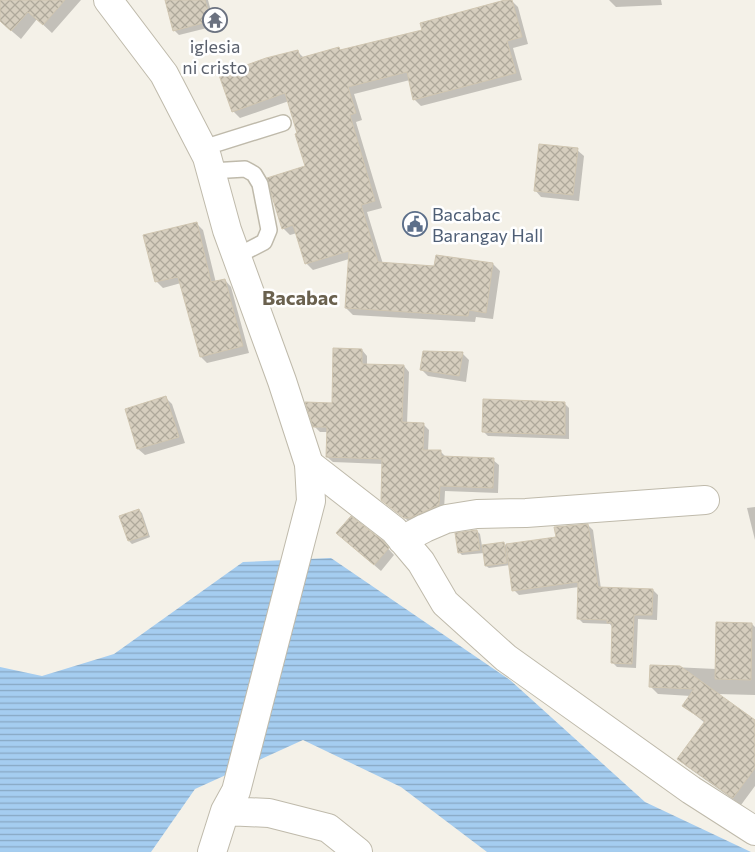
<svg xmlns="http://www.w3.org/2000/svg" width="755" height="852" viewBox="0 0 755 852" font-family="Commissioner,sans-serif">
	<style>
		.water { fill: url(#water-rules) }
		.shadow { fill: #0003 }
		.building { fill: url(#building-cross-hatch); stroke: #d0c6b1 }
		.lines { fill: none; stroke-linecap: round; stroke-linejoin: round }
		.service-casing { stroke: #bfbaab; stroke-width: 18 }
		.minor-casing { stroke: #bfbaab; stroke-width: 30 }
		.tertiary-casing { stroke: #bfbaab; stroke-width: 30 }
		.service { stroke: #fff; stroke-width: 15 }
		.minor { stroke: #fff; stroke-width: 28 }
		.tertiary { stroke: #fff; stroke-width: 28 }
		.labels { text-anchor: middle; dominant-baseline: central; stroke-width: 5; stroke-linejoin: round; paint-order: stroke }
		.worship-label { font-size: 18px; fill: #5b616d; stroke: #fff }
		.service-label { font-size: 18px; fill: #4e5e75; stroke: #fff; text-anchor: start }
		.quarter-label { font-size: 20px; font-weight: bold; fill: #6a614e; stroke: #fff }
	</style>
	<defs>
		<pattern id="water-rules" width="6" height="5" patternUnits="userSpaceOnUse" patternTransform="scale(1.25)"><rect width="6" height="5" fill="#a5cdf0"/><path d="M0 2.5h6" fill="none" stroke="#88a8c3"/></pattern>
		<pattern id="building-cross-hatch" width="8" height="8" patternUnits="userSpaceOnUse" patternTransform="scale(1.25)"><rect width="8" height="8" fill="#d6cebe"/><path d="M0 0l8 8M0 8l8-8" fill="none" stroke="#afa99b"/></pattern>
	</defs>
	<rect width="100%" height="100%" fill="#f4f1e8"/>
	<path class="water" d="M331 558 510 680 645 802 751 852H487L401 787 303 740 195 789 151 852H0V667L42 676 114 654 243 562Z"/>
	<path class="shadow" d="M5 0H81L52 33 37 19 21 39 0 21V5Z
		M166 0H208L215 26 179 35 174 30Z
		M511 0 518 7 528 44 513 48 522 80 421 106 414 99 410 80 354 94 362 120 356 122 382 208 367 212 383 264 435 267 493 264 500 271 493 319 476 317 475 322 353 315 346 308 349 259 313 270 306 263 297 233 290 235 283 228 307 167 289 101 240 118 233 111 298 52 304 58 339 48 341 51 423 31Z
		M609 0H661L662 5 616 7Z
		M577 150 584 156 579 201 541 197 535 190Z
		M196 223 203 230 216 283 225 280 231 287 249 353 207 363 201 357 181 283 163 288 156 281Z
		M362 350 367 356V365L404 366 409 372 407 424H423L429 430 428 451 441 452 446 457 493 460 499 465 498 493 445 491 444 510 411 523 388 505 383 464 333 462 327 457 328 432H320L314 426 333 404Z
		M462 353 469 360 466 382 428 376 421 369Z
		M166 398 172 404 185 443 145 455 138 449 126 410Z
		M565 404 569 408V439L488 436 483 431Z
		M755 507V540L747 508Z
		M139 510 142 513 150 537 132 544 129 541Z
		M588 525 593 530 601 589 653 590 658 595 657 620 638 619 636 668 617 667 612 662 613 628 610 624 583 623 578 618 579 587 519 595 514 590 510 565 489 568 486 566 484 553 462 555 459 552 477 531 480 534 482 546 503 543 506 545 557 539Z
		M345 540 382 542 394 555 381 571Z
		M752 624 755 627V695L717 694 755 721V786L741 805 686 766 679 759 705 723 684 706 691 696 658 694 651 687V666L716 669Z"/>
	<path class="building" d="M0 0H65L43 25 28 12 11 31 0 21Z
		M165 0H205L211 21 173 31Z
		M505 0H512L522 37 507 41 516 73 413 100 407 72 348 87 356 113 350 115 375 201 361 205 378 262 434 266 436 255 493 263 486 313 469 310 468 316 345 308 349 251 305 264 293 225 282 229 271 193 267 178 305 166 295 134 297 133 285 93 232 112 219 75 266 58 298 50 300 58 339 47 340 50 422 30 420 23Z
		M539 144 578 148 573 195 534 191Z
		M197 222 211 282 225 279 243 346 200 357 178 277 155 282 143 235Z
		M333 348 362 349V364L404 365 402 422 424 423 423 450H441V456L494 458 493 488 440 486 439 505 410 518H404L381 500 382 459 326 457 327 427H313L305 402 332 403Z
		M423 351 463 352 459 376 420 370Z
		M166 396 179 437 137 449 125 409Z
		M483 399 565 402V435L482 432Z
		M139 509 148 535 128 541 119 516Z
		M351 516 383 541 389 548 374 565 336 533Z
		M588 524 598 587 653 589 652 615H634L632 664 611 663 612 623H607V620L577 619 578 582 512 591 506 544 556 537 554 527Z
		M477 530 480 550 458 553 455 533Z
		M504 542 507 563 485 566 482 545Z
		M716 622 752 623 751 680 715 679Z
		M650 665 680 666 755 720V768L733 798 677 759 705 721 682 706 694 689 649 687Z"/>
	<g class="lines">
		<defs>
			<path id="service" d="M203 148 283 123
				M211 171 245 169 254 174 260 184 269 230 264 242 237 256"/>
			<path id="minor" d="M309 464 394 530 421 562 445 603 506 658 691 790 755 831
				M402 540 425 528 446 519 477 514 526 513 705 500"/>
			<path id="tertiary" d="M108 0 164 74 207 157 227 230 282 381 309 464 311 501 236 791 225 811 212 852
				M225 811 269 813 328 828 358 852"/>
		</defs>
		<use href="#service" class="service-casing"/>
		<use href="#minor" class="minor-casing"/>
		<use href="#tertiary" class="tertiary-casing"/>
		<use href="#service" class="service"/>
		<use href="#minor" class="minor"/>
		<use href="#tertiary" class="tertiary"/>
	</g>
	<defs>
		<symbol id="temple-ring" viewBox="-11 -11 22 22"><circle r="9.5" fill="#fff" stroke="#6b7280" stroke-width="1.5"/><path d="M0-6L5-2H3V0L6.5 2.5H4V6H1.5V3h-3V6H-4V2.5H-6.5L-3 0V-2H-5Z" fill="#6b7280"/></symbol>
		<symbol id="civic-ring" viewBox="-11 -11 22 22"><circle r="9.5" fill="#fff" stroke="#5c6f8a" stroke-width="1.5"/><path d="M-.6-6.5H3V-4.5H.6V-3L4-1V1h2V6H-6V1h2V-1L-.6-3ZM-1.2 2.5V6h2.4V2.5Z" fill="#5c6f8a"/></symbol>
	</defs>
	<g fill-rule="evenodd">
		<use href="#temple-ring" x="201" y="6" width="28" height="28"/>
		<use href="#civic-ring" x="401" y="210" width="28" height="28"/>
	</g>
	<g class="labels">
		<g class="worship-label">
			<text x="215" y="46">iglesia<tspan x="215" dy="21">ni cristo</tspan></text>
		</g>
		<g class="service-label">
			<text x="432" y="214">Bacabac<tspan x="432" dy="21">Barangay Hall</tspan></text>
		</g>
		<g class="quarter-label">
			<text x="300" y="297">Bacabac</text>
		</g>
	</g>
</svg>
